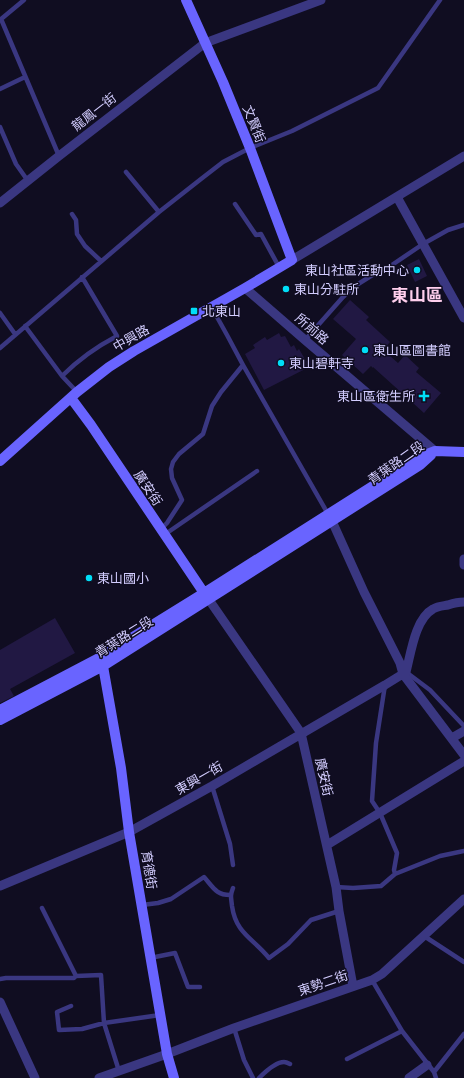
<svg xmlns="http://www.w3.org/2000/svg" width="464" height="1078" viewBox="0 0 464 1078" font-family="Raleway,'Noto Sans TC',sans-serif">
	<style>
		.building { fill: #211843 }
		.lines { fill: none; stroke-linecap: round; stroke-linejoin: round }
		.lane { stroke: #3a3781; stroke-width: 4.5 }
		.street { stroke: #3a3781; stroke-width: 9 }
		.secondary { stroke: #6964ff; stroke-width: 10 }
		.poi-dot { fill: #00def8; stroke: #100d21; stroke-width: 1.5 }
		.labels { text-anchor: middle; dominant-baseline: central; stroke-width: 3; stroke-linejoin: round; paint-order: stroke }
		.street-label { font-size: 13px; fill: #d3cdff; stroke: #100d21 }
		.poi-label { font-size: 13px; fill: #d3cdff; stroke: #100d21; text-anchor: start }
		.district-label { font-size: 17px; font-weight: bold; fill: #ffcfed; stroke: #100d21 }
	</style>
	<rect width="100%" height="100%" fill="#100d21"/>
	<path class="building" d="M419 259 427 276 415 282 407 265Z
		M350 300 369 317 366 320 390 342 383 350 398 363 405 355 419 368 416 372 441 393 424 413 373 367V368L371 366 363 374 342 355 356 339 333 319Z
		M279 333 281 337 285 336 291 347 294 345 297 351 299 349 306 361 310 359 313 365 264 390 245 354 255 348 253 345 265 337 267 340Z
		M55 618 75 653 10 689 14 696 0 703V650Z"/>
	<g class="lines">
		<path class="lane" d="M1 19 59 156
			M0 20 24 0
			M0 89 25 77
			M0 127 16 164 28 181
			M126 172 159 212
			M235 204 256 235 261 234 279 267
			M72 214 76 220 77 234 85 246 101 261
			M212 308 227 335 243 365 328 514
			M0 313 15 334
			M25 326 62 376 77 392
			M305 340 343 297 355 286 374 274 386 269 423 244 448 230 464 225
			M0 348 159 212 201 179 223 162 250 148 292 131 378 88 440 0
			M62 376C79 359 96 347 117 336L82 277
			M161 529 167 523 182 500 172 478 171 469 173 462 179 454 203 434 212 406 221 392 243 365
			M164 535 257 471
			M406 672 430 690 464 726
			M212 786 230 844 233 865
			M395 874 440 856 464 851
			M336 887 353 888 381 886 395 874 394 870 397 853 380 813 372 801 376 743 385 685
			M233 888C230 896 231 897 232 906 236 934 253 938 269 958L288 944 311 920 339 911
			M142 905 158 903 171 899 204 877C213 887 216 895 230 895
			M424 936 464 962
			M150 958 175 953 188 987H200
			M76 976 101 975 104 1023 119 1071
			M0 979 6 978H74L76 976 42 908
			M372 980 402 1031 434 1072 436 1078
			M71 1006 57 1012 59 1030 82 1029 104 1023 160 1015
			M234 1028 244 1060 253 1078
			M347 1059 402 1031
			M434 1072 464 1034
			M259 1078C264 1073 276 1062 284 1062 286 1062 288 1063 290 1064"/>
		<path class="street" d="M397 197 464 318
			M0 203 59 156 205 43 321 0
			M292 260 464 156
			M245 288 305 340 435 451
			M332 521 364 592 400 663 403 674 464 755
			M464 559V565
			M205 594 301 733 336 887 339 911 353 986
			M452 738 464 731
			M327 845 464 761
			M0 886 129 832 212 786 385 685 406 672C411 653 415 619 433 609 438 606 443 606 448 605 454 603 459 602 464 602
			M0 1002 35 1078
			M99 1078 167 1054 234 1028 372 980 382 974 464 899
			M409 1078 427 1065"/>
		<path class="secondary" d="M71 398 91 425 204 593
			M0 461 77 392 109 367 134 351 245 288 292 260 250 148 223 82 186 0
			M101 661 103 666 121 768 129 832 167 1054 174 1078
			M0 710 99 658 204 593 417 458 435 451 464 452
			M0 720 103 666 420 465 431 455"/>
	</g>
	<g class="poi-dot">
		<circle cx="417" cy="270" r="4"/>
		<circle cx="286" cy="289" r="4"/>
		<rect x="190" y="307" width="8" height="8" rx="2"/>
		<circle cx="365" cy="350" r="4"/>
		<circle cx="281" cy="363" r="4"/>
		<path d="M422 390h4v4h4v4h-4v4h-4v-4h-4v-4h4z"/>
		<circle cx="89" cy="578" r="4"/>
	</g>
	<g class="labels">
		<g class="street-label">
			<text transform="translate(94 112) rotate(-38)">龍鳳一街</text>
			<text transform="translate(254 124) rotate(68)">文賢街</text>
			<text transform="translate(312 329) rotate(41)">所前路</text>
			<text transform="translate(131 338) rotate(-30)">中興路</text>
			<text transform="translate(396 463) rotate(-35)">青葉路二段</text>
			<text transform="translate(148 488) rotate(56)">廣安街</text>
			<text transform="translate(124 637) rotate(-32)">青葉路二段</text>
			<text transform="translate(324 777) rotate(77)">廣安街</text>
			<text transform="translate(199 778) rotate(-30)">東興一街</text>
			<text transform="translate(149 870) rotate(81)">育德街</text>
			<text transform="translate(323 983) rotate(-19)">東勢二街</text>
		</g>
		<g class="poi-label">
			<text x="409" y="270" text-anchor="end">東山社區活動中心</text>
			<text x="294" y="289">東山分駐所</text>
			<text x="202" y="311">北東山</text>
			<text x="373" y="350">東山區圖書館</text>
			<text x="289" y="363">東山碧軒寺</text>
			<text x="415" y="396" text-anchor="end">東山區衛生所</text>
			<text x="97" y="578">東山國小</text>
		</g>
		<g class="district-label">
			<text x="417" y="295">東山區</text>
		</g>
	</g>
</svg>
